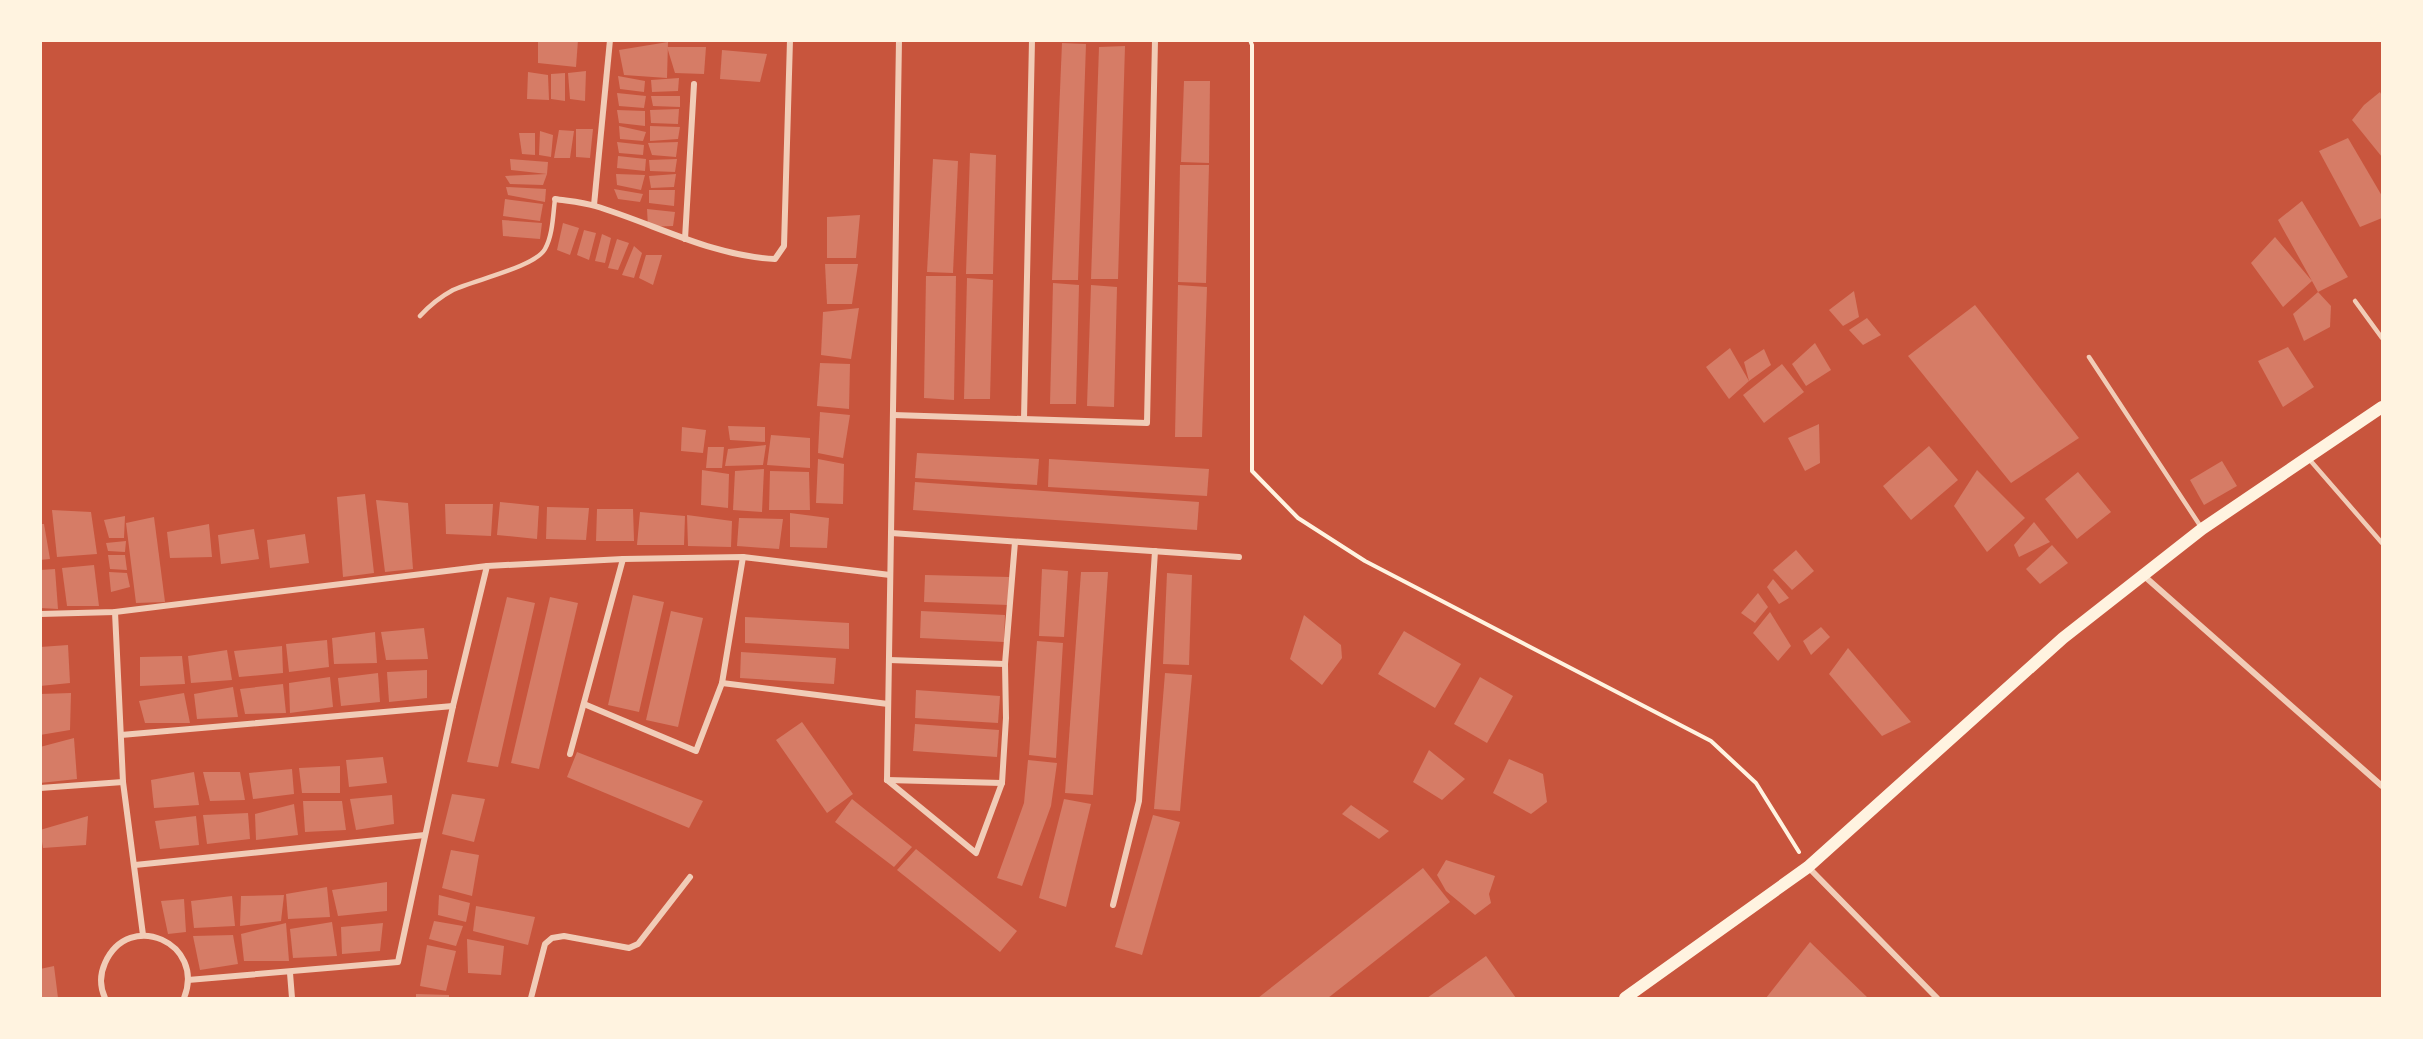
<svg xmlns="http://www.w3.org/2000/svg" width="2423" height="1039" viewBox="0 0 2423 1039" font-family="Raleway,sans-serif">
<rect width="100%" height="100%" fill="#c8553d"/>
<g fill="#d67c66">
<polygon points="538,40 578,40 576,67 538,63"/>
<polygon points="668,42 667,78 624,75 619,50"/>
<polygon points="1062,43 1086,44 1078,280 1052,280"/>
<polygon points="1125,46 1118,279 1091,279 1099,47"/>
<polygon points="667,47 706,47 704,74 675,73"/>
<polygon points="722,50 767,54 760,82 720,79"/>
<polygon points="586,71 585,101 570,99 568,73"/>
<polygon points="528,72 548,75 549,100 527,99"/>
<polygon points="565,73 565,101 551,99 551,74"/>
<polygon points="618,76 645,81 644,92 620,89"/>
<polygon points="679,78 678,91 652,92 651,80"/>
<polygon points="1184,81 1210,81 1209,163 1181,162"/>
<polygon points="2380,92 2382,96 2382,157 2352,120 2364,105"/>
<polygon points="617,93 646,96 644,108 619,106"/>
<polygon points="651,96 680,96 680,107 653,106"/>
<polygon points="679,109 678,124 651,123 650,110"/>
<polygon points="617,110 645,111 645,126 619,123"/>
<polygon points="619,126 646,132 643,141 620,139"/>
<polygon points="650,126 680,127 678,139 650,141"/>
<polygon points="576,129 593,129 590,158 576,157"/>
<polygon points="559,130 574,131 570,158 554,158"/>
<polygon points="540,131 553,135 551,157 539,155"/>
<polygon points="519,133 535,133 535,155 522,154"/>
<polygon points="2348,138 2382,196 2382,218 2360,227 2319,151"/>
<polygon points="617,142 644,145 643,155 619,153"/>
<polygon points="678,142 676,157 652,155 648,143"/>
<polygon points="970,153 996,155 993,274 966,274"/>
<polygon points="618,156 646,159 645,171 617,168"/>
<polygon points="510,159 548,162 547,174 511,170"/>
<polygon points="677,159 675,172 650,171 649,160"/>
<polygon points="933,159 958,161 953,273 927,272"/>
<polygon points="1180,165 1209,165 1206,283 1178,282"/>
<polygon points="547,174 543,185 510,184 505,176"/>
<polygon points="616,174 645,175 641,190 617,185"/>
<polygon points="676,174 674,187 651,188 649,176"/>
<polygon points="506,187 546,189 545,202 508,195"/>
<polygon points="614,189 643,194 640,202 618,199"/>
<polygon points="649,190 675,190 674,206 649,203"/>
<polygon points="505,199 543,204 540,221 503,216"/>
<polygon points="2302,201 2348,277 2318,292 2312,281 2283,307 2251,263 2275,237 2312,281 2278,220"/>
<polygon points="647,209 675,212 673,226 648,227"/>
<polygon points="860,215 856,258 827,258 827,217"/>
<polygon points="502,220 542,223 540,239 503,236"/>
<polygon points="563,223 579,228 570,255 557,250"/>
<polygon points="584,230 596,233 589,260 577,255"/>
<polygon points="602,234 611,238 605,263 595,261"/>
<polygon points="617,239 629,243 618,270 608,268"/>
<polygon points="634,246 642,253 634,278 622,275"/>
<polygon points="646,255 662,255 653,285 639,278"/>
<polygon points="825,264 858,264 852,304 827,304"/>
<polygon points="926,276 956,276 954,400 924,398"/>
<polygon points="967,278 993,280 990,399 964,399"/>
<polygon points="1053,283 1079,285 1076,404 1050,404"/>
<polygon points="1091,285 1117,287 1114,407 1087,406"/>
<polygon points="1178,285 1207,287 1202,437 1175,437"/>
<polygon points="1854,291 1859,317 1843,326 1829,310"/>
<polygon points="2318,292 2331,306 2330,327 2304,341 2293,314"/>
<polygon points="1975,305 2079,438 2011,483 1908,356"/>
<polygon points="859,308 851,359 821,355 823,312"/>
<polygon points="1867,318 1881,335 1863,345 1849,330"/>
<polygon points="1815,343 1831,370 1806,386 1792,364"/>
<polygon points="2288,347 2314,387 2283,407 2258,361"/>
<polygon points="1730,348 1749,381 1729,399 1706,367"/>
<polygon points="1764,349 1771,365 1749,381 1744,362"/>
<polygon points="820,363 850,364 849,409 817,406"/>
<polygon points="1782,364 1804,392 1764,423 1743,395"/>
<polygon points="820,412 850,415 843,458 818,453"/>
<polygon points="1819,424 1820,463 1805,471 1788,438"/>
<polygon points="728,426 765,427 765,442 730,440"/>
<polygon points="682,427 706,430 703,453 681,451"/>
<polygon points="771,435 810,438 810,468 767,465"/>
<polygon points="766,445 763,465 725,466 728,449"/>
<polygon points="1929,446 1958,480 1911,520 1883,486"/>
<polygon points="708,447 724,447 722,468 706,468"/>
<polygon points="917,453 1039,459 1037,485 915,478"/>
<polygon points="818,459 844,464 843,504 816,503"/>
<polygon points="1049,459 1209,469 1207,496 1048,487"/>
<polygon points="2222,461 2237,486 2204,505 2190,480"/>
<polygon points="764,469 762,512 733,510 735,471"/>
<polygon points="702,470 729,474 728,508 701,505"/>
<polygon points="1977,470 2025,518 1987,552 1954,506"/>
<polygon points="770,471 809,472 810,510 769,510"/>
<polygon points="2078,472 2111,512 2077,539 2045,499"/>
<polygon points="915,482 1199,502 1197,530 913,510"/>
<polygon points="365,494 374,573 343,577 337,497"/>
<polygon points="376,500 408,503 413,569 385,572"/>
<polygon points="500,502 539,506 537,539 497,535"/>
<polygon points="445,504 493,504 491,536 446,534"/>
<polygon points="547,507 589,508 586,540 546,539"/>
<polygon points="597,509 633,509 634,541 596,541"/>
<polygon points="52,510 91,512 97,554 57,557"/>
<polygon points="640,512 685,516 684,545 637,545"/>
<polygon points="790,513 829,518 827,548 790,547"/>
<polygon points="687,515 732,521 731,547 688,546"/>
<polygon points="125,516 124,538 109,538 104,520"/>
<polygon points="154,517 165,602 136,603 126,523"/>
<polygon points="739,518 783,519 779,549 737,546"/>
<polygon points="2034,522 2050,542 2019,557 2014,545"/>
<polygon points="40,524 44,524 50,559 40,560"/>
<polygon points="209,524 212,557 170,558 167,532"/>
<polygon points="254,529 259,559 221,564 218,535"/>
<polygon points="305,534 309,563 270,568 267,540"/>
<polygon points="126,541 125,552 108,551 106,543"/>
<polygon points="2052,545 2068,563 2040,584 2026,569"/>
<polygon points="1796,550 1814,571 1792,590 1773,570"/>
<polygon points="108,555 125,555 127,570 110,569"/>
<polygon points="94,565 99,606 67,606 62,568"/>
<polygon points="55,569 58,609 40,608 40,570"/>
<polygon points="1042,569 1068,571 1064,637 1039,636"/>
<polygon points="109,572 127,573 130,587 111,592"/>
<polygon points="1081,572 1108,572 1093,795 1065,793"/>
<polygon points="1167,573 1192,575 1189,665 1163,664"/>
<polygon points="925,575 1009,577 1008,605 924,602"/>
<polygon points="1773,579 1789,598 1779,604 1767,587"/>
<polygon points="1758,593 1768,607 1755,623 1741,613"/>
<polygon points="633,595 664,602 639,712 608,705"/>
<polygon points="507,597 535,603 498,767 467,762"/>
<polygon points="550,597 578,603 539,769 511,763"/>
<polygon points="671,611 703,618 678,727 646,720"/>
<polygon points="921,611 1005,615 1004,642 920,638"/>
<polygon points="1770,612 1791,646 1778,661 1753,633"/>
<polygon points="1304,615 1341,645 1342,658 1322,685 1290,659"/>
<polygon points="745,617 849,623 849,649 745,643"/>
<polygon points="1821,627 1830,637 1811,655 1803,641"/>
<polygon points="424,628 428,659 386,660 381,632"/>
<polygon points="1404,631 1461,664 1435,708 1378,674"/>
<polygon points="375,632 377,663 334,664 332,638"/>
<polygon points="327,640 329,667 289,672 286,644"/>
<polygon points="1037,641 1063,643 1056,758 1029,755"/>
<polygon points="68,645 70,683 40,686 40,647"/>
<polygon points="282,646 283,673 239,677 234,651"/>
<polygon points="1848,648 1911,722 1882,736 1829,674"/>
<polygon points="227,650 232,680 191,683 188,656"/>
<polygon points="741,652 836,658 834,684 740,678"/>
<polygon points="182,656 185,684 140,686 140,657"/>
<polygon points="427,670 427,698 389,702 387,672"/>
<polygon points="378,673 380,702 341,706 338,678"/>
<polygon points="1165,673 1192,675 1180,811 1154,809"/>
<polygon points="330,677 333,707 290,713 289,683"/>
<polygon points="1480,677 1513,696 1487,743 1454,724"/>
<polygon points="283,684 286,713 245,714 240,689"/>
<polygon points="233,687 238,717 197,719 194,694"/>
<polygon points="916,690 1000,696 998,723 915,718"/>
<polygon points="71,693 70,730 40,735 40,694"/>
<polygon points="184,693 190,723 145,723 139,701"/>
<polygon points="802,722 853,794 827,813 776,740"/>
<polygon points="915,724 999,730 997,757 913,751"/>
<polygon points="74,738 77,779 40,783 40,747"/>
<polygon points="1429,750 1465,779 1442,800 1413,782"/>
<polygon points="577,752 703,801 689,828 567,777"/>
<polygon points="383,757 387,783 349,787 346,760"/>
<polygon points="1509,759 1543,774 1547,802 1531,814 1493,793"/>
<polygon points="1028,760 1057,763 1051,806 1022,886 997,878 1024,803"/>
<polygon points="340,766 340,793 302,793 299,768"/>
<polygon points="292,769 294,794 253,799 249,773"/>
<polygon points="194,772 199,805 154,808 151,780"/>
<polygon points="203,772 240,772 245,800 210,801"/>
<polygon points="452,794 485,799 474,842 442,834"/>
<polygon points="392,795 394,824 356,830 350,799"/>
<polygon points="852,799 912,847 894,867 835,822"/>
<polygon points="1064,799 1091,804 1066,907 1039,898"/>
<polygon points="303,801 342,801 346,830 305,832"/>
<polygon points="294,804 298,835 256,840 255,814"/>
<polygon points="1351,805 1389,831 1379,839 1342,814"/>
<polygon points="248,813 250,839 207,844 203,815"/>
<polygon points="1153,815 1180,822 1142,955 1115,947"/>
<polygon points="88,816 86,845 43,848 40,830"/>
<polygon points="196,816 199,845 160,849 155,821"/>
<polygon points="916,849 1017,931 1000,952 897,870"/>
<polygon points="451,850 479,855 472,896 442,888"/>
<polygon points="1446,860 1495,876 1489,894 1491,903 1475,915 1446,891 1437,875"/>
<polygon points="1423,868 1450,902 1328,998 1258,998"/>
<polygon points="387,882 387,911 338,916 332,890"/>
<polygon points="327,887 330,917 288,919 286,894"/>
<polygon points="284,895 281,921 240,926 241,896"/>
<polygon points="439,895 470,903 466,922 438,915"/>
<polygon points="232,896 235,926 194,928 191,901"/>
<polygon points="184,899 186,932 168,934 161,901"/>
<polygon points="476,906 535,917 528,945 473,931"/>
<polygon points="434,921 463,926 456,946 429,939"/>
<polygon points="332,922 337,956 293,958 290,929"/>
<polygon points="286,923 289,961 244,961 241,934"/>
<polygon points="383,923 380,951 342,954 341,927"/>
<polygon points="233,935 238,964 200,970 193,936"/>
<polygon points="467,939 504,946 501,975 468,973"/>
<polygon points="1810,942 1868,998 1766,998"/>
<polygon points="427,945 456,951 446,991 420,986"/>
<polygon points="1486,956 1516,998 1427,998"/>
<polygon points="54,966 58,998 40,998 40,969"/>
<polygon points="416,994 449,995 449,998 416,998"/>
</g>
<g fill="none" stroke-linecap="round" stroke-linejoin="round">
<polyline stroke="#fff3e0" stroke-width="4" points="1250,40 1252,45 1252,471 1298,518 1365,561 1711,741 1756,783 1799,852"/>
<g stroke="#f1ccb7" stroke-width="4.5">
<polyline points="2355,301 2382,338"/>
<path d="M420,316C430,305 440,297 453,290C474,280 535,267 545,249C553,235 553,214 555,199"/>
<polyline points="2089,357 2201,527"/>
<polyline points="2309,459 2382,543"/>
</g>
<g stroke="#f1ccb7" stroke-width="6">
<path d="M555,199C568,201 583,202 595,206C655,224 711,256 775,259L784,246L790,40"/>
<polyline points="594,205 610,40"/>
<polyline points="685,239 694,84"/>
<polyline points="893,415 1147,423 1155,40"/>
<polyline points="1024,419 1032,40"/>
<polyline points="891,533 1239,557"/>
<polyline points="2143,575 2382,786"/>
<polyline points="115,612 123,782 143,935"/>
<polyline points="40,614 115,612 487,566"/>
<polyline points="889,660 1005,664"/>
<polyline points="722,683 888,704"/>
<polyline points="584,704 696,751 722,683 743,557"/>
<polyline points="121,735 453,706"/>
<polyline points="570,754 623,559"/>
<polyline points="887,780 899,40"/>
<polyline points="887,780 976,853 1002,783 1006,718 1005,664 1015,542"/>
<polyline points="887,780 1002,783"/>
<polyline points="40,788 123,782"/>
<polyline points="135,865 425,835"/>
<polyline points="1808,867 1937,998"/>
<polyline points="1113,905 1139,801 1155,551"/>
<polyline points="290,973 292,998"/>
<polyline points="188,980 398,962 453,706 487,566 623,559 743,557 890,575"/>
<path d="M105,998C100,987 100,974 105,963C129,909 206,943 184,998"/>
<polyline points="531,998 545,944 552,938 564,936 629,948 638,944 690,877"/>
</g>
<polyline stroke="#fff3e0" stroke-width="12" points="1625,998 1808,867 2063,638 2202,529 2382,407"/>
</g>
<rect width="2423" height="1039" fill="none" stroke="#fff3e0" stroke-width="84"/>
</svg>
